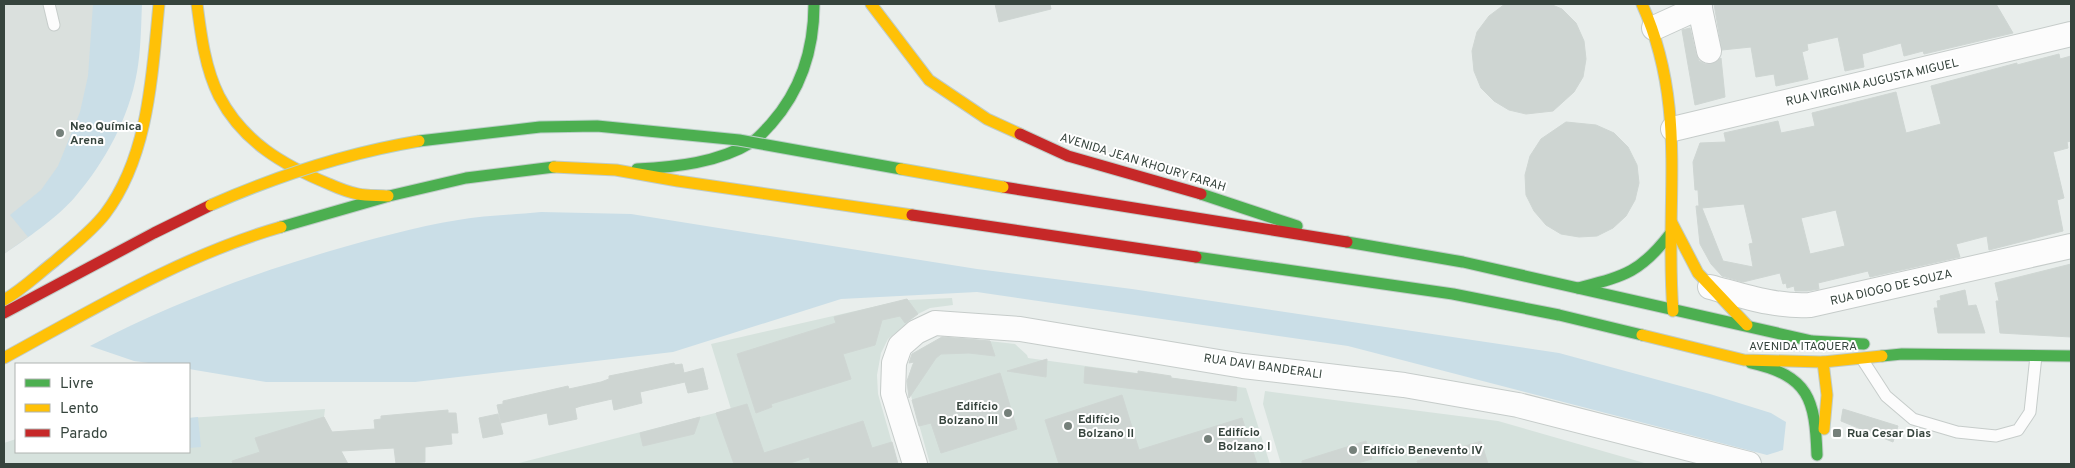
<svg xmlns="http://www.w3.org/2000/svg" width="2075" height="468" viewBox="0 0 2075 468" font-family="Overpass,sans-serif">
<rect width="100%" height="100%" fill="#e9eeec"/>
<g fill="#d6e2dd">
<polygon points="952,298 953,305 930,308 918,314 888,339 881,353 877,375 878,394 898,464 515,464 731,409 711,344 890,303 908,300"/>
<polygon points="946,338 962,338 1015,344 1027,355 1028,358 1246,388 1270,464 930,464 910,392 909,375 912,365 926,346"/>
<polygon points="1265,391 1498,421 1648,464 1281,464 1263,404"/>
<polygon points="325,409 324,417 348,464 4,464 4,443 16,439 16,452 189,452 189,418"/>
</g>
<g fill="#cadee7">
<path d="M4,4H142C141,26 141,50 137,72C129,118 105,162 75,197C57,218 26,239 4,254Z"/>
<path d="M541,212L631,214L977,269L1132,289L1559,353L1710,394L1771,413L1786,422L1783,450L1767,455L1348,346L977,292L841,299L673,352L415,382H266L189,369V364H156L134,361L90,346C168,305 246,276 330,251C372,239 415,227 458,220C485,215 514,215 541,212Z"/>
<polygon points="198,417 201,447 189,448 189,418"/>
</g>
<polygon fill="#dae0dd" points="4,4 93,4 88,76 80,112 58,166 41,190 10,215 28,237 4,254"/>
<g fill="#ced5d2" stroke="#cfd6d3" fill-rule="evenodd">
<polygon points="995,4 1050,4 1051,9 999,22"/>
<polygon points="1505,4 1550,4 1562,9 1576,23 1584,41 1586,59 1583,77 1574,92 1553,111 1526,114 1509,110 1494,101 1481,88 1474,71 1472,51 1477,32 1489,16"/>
<polygon points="1714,4 1996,4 2013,33 1924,54 1923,51 1904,56 1901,43 1862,54 1864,67 1845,71 1838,37 1807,44 1808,50 1802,52 1808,79 1776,86 1774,74 1756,77 1751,47 1722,50"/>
<polygon points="1690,28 1696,54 1699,61 1705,64 1711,64 1721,58 1725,97 1695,105 1682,30"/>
<path d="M2059,54L2060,59L2071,56V141L2067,142L2068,148L2053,152L2064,198L2057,200L2063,231L1989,250L1987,236L1956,244L1960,257L1870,277L1868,271L1818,283L1819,289L1807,291H1795L1794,286L1787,288L1786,283L1783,284L1780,273L1743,282L1722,276L1711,264L1700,244L1696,206H1699L1698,190H1695L1693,162L1700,143L1726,142L1724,133L1778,121L1781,133L1815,126L1812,113L1896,92L1906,133L1941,124L1931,86L2017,63V65ZM1744,204L1753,243L1749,244L1753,267L1723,261L1702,208ZM1836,210L1845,246L1810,254L1801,218Z"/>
<polygon points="1566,122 1596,125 1614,133 1628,147 1637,165 1639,183 1635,200 1626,216 1613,228 1597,236 1579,237 1561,234 1546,225 1534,211 1526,195 1525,175 1530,156 1541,139"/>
<polygon points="2071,264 2071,337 2000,333 1996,301 1999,301 1995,283"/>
<polygon points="1965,290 1968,306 1976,305 1985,333 1938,333 1934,308 1938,308 1937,301 1941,300 1940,296"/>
<polygon points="907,299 918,314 905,323 900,316 882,320 875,345 843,354 851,379 771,404 772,407 756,413 737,354 836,323 834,317"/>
<polygon points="942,337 990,341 995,356 969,353 941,354 936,358 909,398 907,381 914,362 909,363 912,354"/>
<polygon points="1047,359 1046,377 1007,371"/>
<polygon points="674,363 675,365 682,364 684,373 703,368 708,389 688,393 685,382 640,392 642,403 614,410 612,399 581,406 575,408 577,419 549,425 547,413 501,423 497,405 503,404 503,401 568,386 569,389 601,382 609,379 609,376"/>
<polygon points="1085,367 1138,374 1138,371 1171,376 1171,378 1237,387 1236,401 1084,383"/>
<polygon points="1000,373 1017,429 941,453 931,423 919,426 912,400"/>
<polygon points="1122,395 1139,450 1242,418 1257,464 1059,464 1045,420"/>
<polygon points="747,404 764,453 863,421 872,448 892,442 898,464 811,464 809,457 787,464 734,464 716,413"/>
<polygon points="1843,409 1898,426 1893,442 1841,421"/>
<polygon points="448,410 448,413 456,413 458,433 451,433 452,444 425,447 425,462 396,464 394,448 341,451 348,464 233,464 232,461 260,452 255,438 324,417 332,432 375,429 374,420 381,419 381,416"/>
<polygon points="498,414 503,434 483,438 479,418"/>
<polygon points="700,417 694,434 643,446 640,433"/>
<polygon points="1366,441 1372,459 1354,464 1302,464 1302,461"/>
<polygon points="1481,441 1488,464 1418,464 1417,461"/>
</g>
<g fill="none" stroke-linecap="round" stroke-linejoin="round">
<defs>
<g id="lane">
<polyline points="49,4 54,25"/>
<polyline points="1862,359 1886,396 1913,419 1957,432 1996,436 2018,430 2030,412 2036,356"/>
</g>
<g id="street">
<polyline points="1699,4 1709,51"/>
<polyline points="1654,28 1700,7"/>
<polyline points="1673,129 2071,34"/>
<path d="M1710,287C1744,296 1775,307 1810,305L2071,246"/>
<polyline points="915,464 893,393 894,363 900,346 916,332 935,323 1020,329 1243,366 1404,385 1518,405 1749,464"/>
</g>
<g id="fast">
<path d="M637,169C675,167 718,163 752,142C759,138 765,130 771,124C802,89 814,49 814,4"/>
<polyline points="1201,194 1297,226"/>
<polyline points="281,227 389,196 466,178 554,167"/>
<polyline points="1347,242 1463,262 1812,341 1864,344"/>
<polyline points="1196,257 1453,294 1559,315 1642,335"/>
<path d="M1578,288C1624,276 1640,273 1670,234"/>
<polyline points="1882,356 1902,354 2071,356"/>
<path d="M1751,363C1809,376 1815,399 1817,455"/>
</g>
<g id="slow">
<path d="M197,4C201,35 205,68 219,96C243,142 283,165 329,184C338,188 348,192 358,194C368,196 378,195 388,196"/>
<polyline points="871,4 929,80 987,119 1020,134"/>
<path d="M1642,4C1689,108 1664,203 1673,311"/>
<polyline points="554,167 616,170 678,181 912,215"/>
<polyline points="1672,223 1698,273 1747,325"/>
<path d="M4,300C23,289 38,274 55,261C72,246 91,232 105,214C149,156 152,74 159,4"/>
<polyline points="1642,335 1744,360 1823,362 1882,356"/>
<path d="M4,358C94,309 183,255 281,227"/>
<polyline points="1823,362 1827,395 1824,429"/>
</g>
<g id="jam">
<polyline points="1020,134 1068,156 1201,194"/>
<polyline points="1003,187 1347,242"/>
<polyline points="912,215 1196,257"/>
<polyline points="4,313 154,233 211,205"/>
</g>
</defs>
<use href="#lane" stroke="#c6ccca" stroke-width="13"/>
<use href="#street" stroke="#c6ccca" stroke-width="26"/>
<use href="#fast" stroke="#c0ccc8" stroke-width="13"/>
<use href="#slow" stroke="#c0ccc8" stroke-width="13"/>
<use href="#jam" stroke="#c0ccc8" stroke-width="13"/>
<use href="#lane" stroke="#fcfcfc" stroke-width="11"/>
<use href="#street" stroke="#fcfcfc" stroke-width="24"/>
<use href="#fast" stroke="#4caf50" stroke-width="11"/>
<use href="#slow" stroke="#ffc107" stroke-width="11"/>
<use href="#jam" stroke="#c62828" stroke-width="11"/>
<defs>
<polyline id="fast-bridge" points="419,141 540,127 597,126 739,140 901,169"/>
<g id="slow-bridge">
<polyline points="901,169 1003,187"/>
<path d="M211,205C277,176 347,153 419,141"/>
</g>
</defs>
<use href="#fast-bridge" stroke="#b8cfc6" stroke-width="13" stroke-linecap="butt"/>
<use href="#slow-bridge" stroke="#b8cfc6" stroke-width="13" stroke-linecap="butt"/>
<use href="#fast-bridge" stroke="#4caf50" stroke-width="11"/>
<use href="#slow-bridge" stroke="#ffc107" stroke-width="11"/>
</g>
<g fill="#75807a" stroke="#fff" stroke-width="2">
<circle cx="60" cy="133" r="5"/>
<circle cx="1008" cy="413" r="5"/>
<circle cx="1068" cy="426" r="5"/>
<rect x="1832" y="428" width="10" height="10" rx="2.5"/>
<circle cx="1208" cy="439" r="5"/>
<circle cx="1353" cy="450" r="5"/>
</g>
<g text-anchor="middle" stroke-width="4" stroke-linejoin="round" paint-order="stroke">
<g font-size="12" fill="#36443d" stroke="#fff">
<text transform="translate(1872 82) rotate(-13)" y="4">RUA VIRGINIA AUGUSTA MIGUEL</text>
<text transform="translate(1143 162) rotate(17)" y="4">AVENIDA JEAN KHOURY FARAH</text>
<text transform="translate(1891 287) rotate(-13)" y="4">RUA DIOGO DE SOUZA</text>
<text x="1803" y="350">AVENIDA ITAQUERA</text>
<text transform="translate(1263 366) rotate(8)" y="4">RUA DAVI BANDERALI</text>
</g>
<g font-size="12" font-weight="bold" fill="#36443d" stroke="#fff" text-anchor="start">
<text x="70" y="130">Neo Química<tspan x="70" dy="14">Arena</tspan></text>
<text x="998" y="410" text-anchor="end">Edifício<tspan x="998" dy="14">Bolzano III</tspan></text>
<text x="1078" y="423">Edifício<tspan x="1078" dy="14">Bolzano II</tspan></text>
<text x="1218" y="436">Edifício<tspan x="1218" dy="14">Bolzano I</tspan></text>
<text x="1847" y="437">Rua Cesar Dias</text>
<text x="1363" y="454">Edifício Benevento IV</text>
</g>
</g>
<rect width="2075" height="468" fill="none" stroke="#36443d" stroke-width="10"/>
<rect x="15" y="363" width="175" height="90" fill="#ffffff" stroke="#afb4b1"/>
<rect x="25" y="379" width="25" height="8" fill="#4caf50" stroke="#afb4b1"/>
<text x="60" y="388" font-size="15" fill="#36443d">Livre</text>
<rect x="25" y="404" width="25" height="8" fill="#ffc107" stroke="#afb4b1"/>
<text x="60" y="413" font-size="15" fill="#36443d">Lento</text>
<rect x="25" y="429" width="25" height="8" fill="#c62828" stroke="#afb4b1"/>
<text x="60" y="438" font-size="15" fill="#36443d">Parado</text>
</svg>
